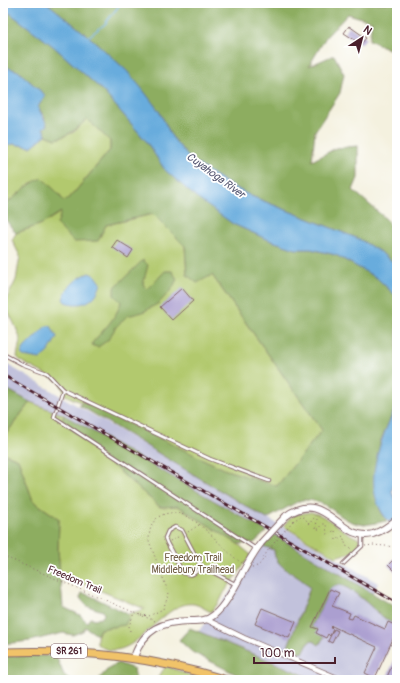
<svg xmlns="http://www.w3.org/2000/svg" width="400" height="683" viewBox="0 0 400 683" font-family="Pangolin,sans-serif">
<rect width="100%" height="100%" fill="#fff"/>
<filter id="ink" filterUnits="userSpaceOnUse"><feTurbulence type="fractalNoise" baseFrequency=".025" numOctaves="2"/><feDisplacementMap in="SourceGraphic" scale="8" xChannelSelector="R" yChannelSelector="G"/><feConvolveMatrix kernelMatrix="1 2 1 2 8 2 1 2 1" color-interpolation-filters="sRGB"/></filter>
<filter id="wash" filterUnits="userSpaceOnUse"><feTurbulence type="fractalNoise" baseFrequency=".012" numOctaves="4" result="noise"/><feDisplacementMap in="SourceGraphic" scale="16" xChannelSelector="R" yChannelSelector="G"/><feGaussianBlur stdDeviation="0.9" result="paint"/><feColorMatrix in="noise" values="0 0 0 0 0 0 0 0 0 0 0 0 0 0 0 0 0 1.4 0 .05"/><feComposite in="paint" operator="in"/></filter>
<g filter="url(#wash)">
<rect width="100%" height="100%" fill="#f4f1df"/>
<polygon fill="#c2c2dc" points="3,362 378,583 373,593 397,608 397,630 374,680 316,680 198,632 207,620 214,615 263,544 264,546 273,534 64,415 30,402 3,387"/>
<g fill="#b2c96e" stroke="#7e744c">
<polygon points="87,118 110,141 110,150 73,194 64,202 58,193 32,182 26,189 3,206 3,147 13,144 31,147 46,135 56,139 74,132"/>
<path d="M61,211L106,225L153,214L185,246L187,275H212L322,430L277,486L226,470L65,395L60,382L22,362L17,357C18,351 19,346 20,340C20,333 8,312 4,304L16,280L20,256L12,240L16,233L42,224Z"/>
<path d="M30,402L64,415L62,421L160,507L178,506L238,544L251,555L224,593L220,601L211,612C206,610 200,605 194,604C161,599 132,671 97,644V637L100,629L116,625L128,614L145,609L60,574L58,550L59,519L33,501L18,459L3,453V438Z"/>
<path d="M311,512C331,517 341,532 360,539C359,555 347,552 336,557L283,526L293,515Z"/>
<polygon points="166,666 203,680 156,680"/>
</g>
<g fill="#8dad61" stroke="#6c6646">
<polygon points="47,3 397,3 397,48 393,51 369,40 372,21 348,14 326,37 309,66 334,55 344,74 340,93 315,131 312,161 336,148 358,146 358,178 353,190 387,220 397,238 397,265 380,252 359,239 251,196 225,182 190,159 172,137 159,111 127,71 93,40"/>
<path d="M3,8L53,46L103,91L146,141L165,170L233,224L269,240L296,249H311L336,255L377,278L397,297V404L380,442V510L387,521C379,522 367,526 359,524C337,520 330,499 302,500C300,500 272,516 267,519L79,405L83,402L226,470L277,486L322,430L212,275L197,283L187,275L185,246L153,214L106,225L98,241L74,242L57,225L61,212L42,224L16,233C9,225 3,218 3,206C16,197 28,183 42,178L58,193L64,202L73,194L110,150V141L87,119C77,129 70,135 56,139L46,135L43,127L45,118L38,107L45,95L18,71L3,66Z"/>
<path d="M143,260L148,265L143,284L147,290L165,271H172L177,279L172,289L159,303L143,312L127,316L116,327L108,340L98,347L93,346L92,343C104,329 116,319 121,302L114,295V288Z"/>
<polygon points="3,387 30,402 3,438"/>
<polygon points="64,415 267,531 254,543 238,544 178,506 160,507 62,421"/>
<path d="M3,453L18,459L33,501L59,519L58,550L63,607L80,615L87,622L90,618C96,619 100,620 104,615L103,611L87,606L80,598L82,593L89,595L126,613L129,617L125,625L100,629L97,635L85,627L83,631L73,635L63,633L30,641L3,644Z"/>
<path d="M273,534L397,608V626C378,617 360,592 341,585C337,584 334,586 330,589L312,626L318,629L324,637L319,645L312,640L308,643L303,653L287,649L310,588C300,574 274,569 274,550L263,546Z"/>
<polygon points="190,628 316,680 247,680 192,652 179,640"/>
<polygon points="3,655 56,656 64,675 71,680 3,680"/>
<polygon points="118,663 134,669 136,679 98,680 107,670"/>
</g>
<g fill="#68acdd" stroke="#596684">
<polygon points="3,3 47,3 93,40 127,71 143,90 159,111 172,137 190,159 225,182 251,196 359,239 380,252 397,265 397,297 377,278 336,255 311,249 296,249 269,240 233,224 198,199 165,170 146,141 103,91 53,46 3,8"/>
<polygon points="3,66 18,71 45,95 38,107 47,125 43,128 46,135 31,147 13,144 3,147"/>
<path d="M89,273L96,276L101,283C97,301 82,308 65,302L63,299C67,286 77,278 89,273Z"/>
<polygon points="46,326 51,326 57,337 49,351 40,359 23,356 21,354 24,348"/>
<path d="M397,404V466L392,492L397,502V529C355,496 379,443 397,404Z"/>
</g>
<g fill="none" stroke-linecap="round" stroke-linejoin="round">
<polyline stroke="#68acdd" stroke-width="1.5" points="88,37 105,24 121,3"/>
</g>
<g id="blocks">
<g fill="#ab9fd0">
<polygon points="349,26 366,38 361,44 344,33"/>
<polygon points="117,240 133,250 128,258 112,247"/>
<polygon points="182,288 193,301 172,320 160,307"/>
<polygon points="397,556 397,574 388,565"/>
<polygon points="330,589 339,593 332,606 350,613 348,618 352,619 354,615 385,629 388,622 397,626 397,630 375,678 365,673 377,647 332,626 330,628 333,629 330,636 328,634 326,638 316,633 318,629 312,627"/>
<polygon points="262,608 296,622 289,638 255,624"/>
<polygon points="334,629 338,631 332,643 328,641"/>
<polygon points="397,654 397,680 388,680 389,677 387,677"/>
</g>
</g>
</g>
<g filter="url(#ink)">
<use href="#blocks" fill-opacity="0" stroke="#86686a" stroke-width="1"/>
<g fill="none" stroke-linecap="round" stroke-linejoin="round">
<defs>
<g id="service">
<polyline points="3,354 22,364 47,373 63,390 210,459 269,481"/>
<polyline points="63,390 54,417 256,549"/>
<polyline points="343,564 362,546 362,535"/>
<path d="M201,566C196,573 192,577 183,573L167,543L165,538L168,531L175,527L182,530L201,566L235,584"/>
</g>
<polyline id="minor" points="207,620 244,638 342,680"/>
<g id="tertiary">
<path d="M286,516C326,487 339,543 373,534C383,531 390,525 397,519"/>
<path d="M134,657C144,629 162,621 191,621C199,621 207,621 214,615C232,600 244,564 261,543"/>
</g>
<path id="primary" d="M3,652C82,649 151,657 227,680"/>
</defs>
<use href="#service" stroke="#86686a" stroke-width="4.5"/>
<use href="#minor" stroke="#86686a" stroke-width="6"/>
<use href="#tertiary" stroke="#86686a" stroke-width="8"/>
<use href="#primary" stroke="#86686a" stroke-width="9"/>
<g stroke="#86686a" stroke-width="1" stroke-dasharray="1 3" stroke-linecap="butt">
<polyline points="293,521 301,516 305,518 309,524 314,518 317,519 316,529 319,529 323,524 326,524 327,535 335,530 336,540 343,536 346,546 353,549"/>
<polyline points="188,532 199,525"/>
<polyline points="170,541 180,536"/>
<polyline points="365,546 373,545 397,547"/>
<polyline points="3,556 140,615"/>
<path d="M252,567C263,567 263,556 269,549"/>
<path d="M141,615L149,616L163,609L169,594L149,541C149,532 151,521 160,516C191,500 219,549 242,563"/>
<polyline points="143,616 155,621"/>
<polyline points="130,631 129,626 134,613"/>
</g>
<use href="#service" stroke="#fff" stroke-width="2.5"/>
<use href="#minor" stroke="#fff" stroke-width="4.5"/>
<use href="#tertiary" stroke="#fff" stroke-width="6"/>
<use href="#primary" stroke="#f1c369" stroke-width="7"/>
<defs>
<polyline id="rail" points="3,375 397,603"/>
</defs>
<use href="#rail" stroke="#4a1f2b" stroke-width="3"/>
<use href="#rail" stroke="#fff" stroke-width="1.5" stroke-dasharray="4.5" stroke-linecap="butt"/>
<defs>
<polyline id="tertiary-bridge" points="261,543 286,516"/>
</defs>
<use href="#tertiary-bridge" stroke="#86686a" stroke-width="8" stroke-linecap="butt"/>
<polyline stroke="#86686a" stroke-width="1" stroke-dasharray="1 3" stroke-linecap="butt" points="269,549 293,521"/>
<use href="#tertiary-bridge" stroke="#fff" stroke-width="6"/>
</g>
</g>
<g text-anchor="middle" stroke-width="3.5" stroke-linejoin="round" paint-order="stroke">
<rect fill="#fff" stroke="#80626b" stroke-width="1" x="51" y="644" width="36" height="14" rx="3"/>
<g font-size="9" font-weight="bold" fill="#4a1f2b">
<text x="69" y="654">SR 261</text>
</g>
<g font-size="10" fill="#6e5a42" stroke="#fff">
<text x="193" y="561">Freedom Trail<tspan x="193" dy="12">Middlebury Trailhead</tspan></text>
</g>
<g font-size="10" fill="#4a1f2b" stroke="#fff">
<text transform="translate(75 579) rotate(23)" y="4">Freedom Trail</text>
</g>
<g font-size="11" font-style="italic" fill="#565772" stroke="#fff">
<text transform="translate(216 175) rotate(36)" y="4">Cuyahoga River</text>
</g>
</g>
<rect width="400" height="683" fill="none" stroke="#fff" stroke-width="16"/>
<g transform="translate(362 38) rotate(36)" stroke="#ffffff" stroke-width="3" paint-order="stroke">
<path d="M0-3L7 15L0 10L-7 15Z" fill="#4a1f2b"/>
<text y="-6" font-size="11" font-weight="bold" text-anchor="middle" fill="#4a1f2b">N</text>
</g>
<path d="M254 657v6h81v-6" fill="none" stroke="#4a1f2b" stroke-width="2"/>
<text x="260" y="657" font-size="12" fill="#4a1f2b" stroke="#ffffff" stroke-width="3" paint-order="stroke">100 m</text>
</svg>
